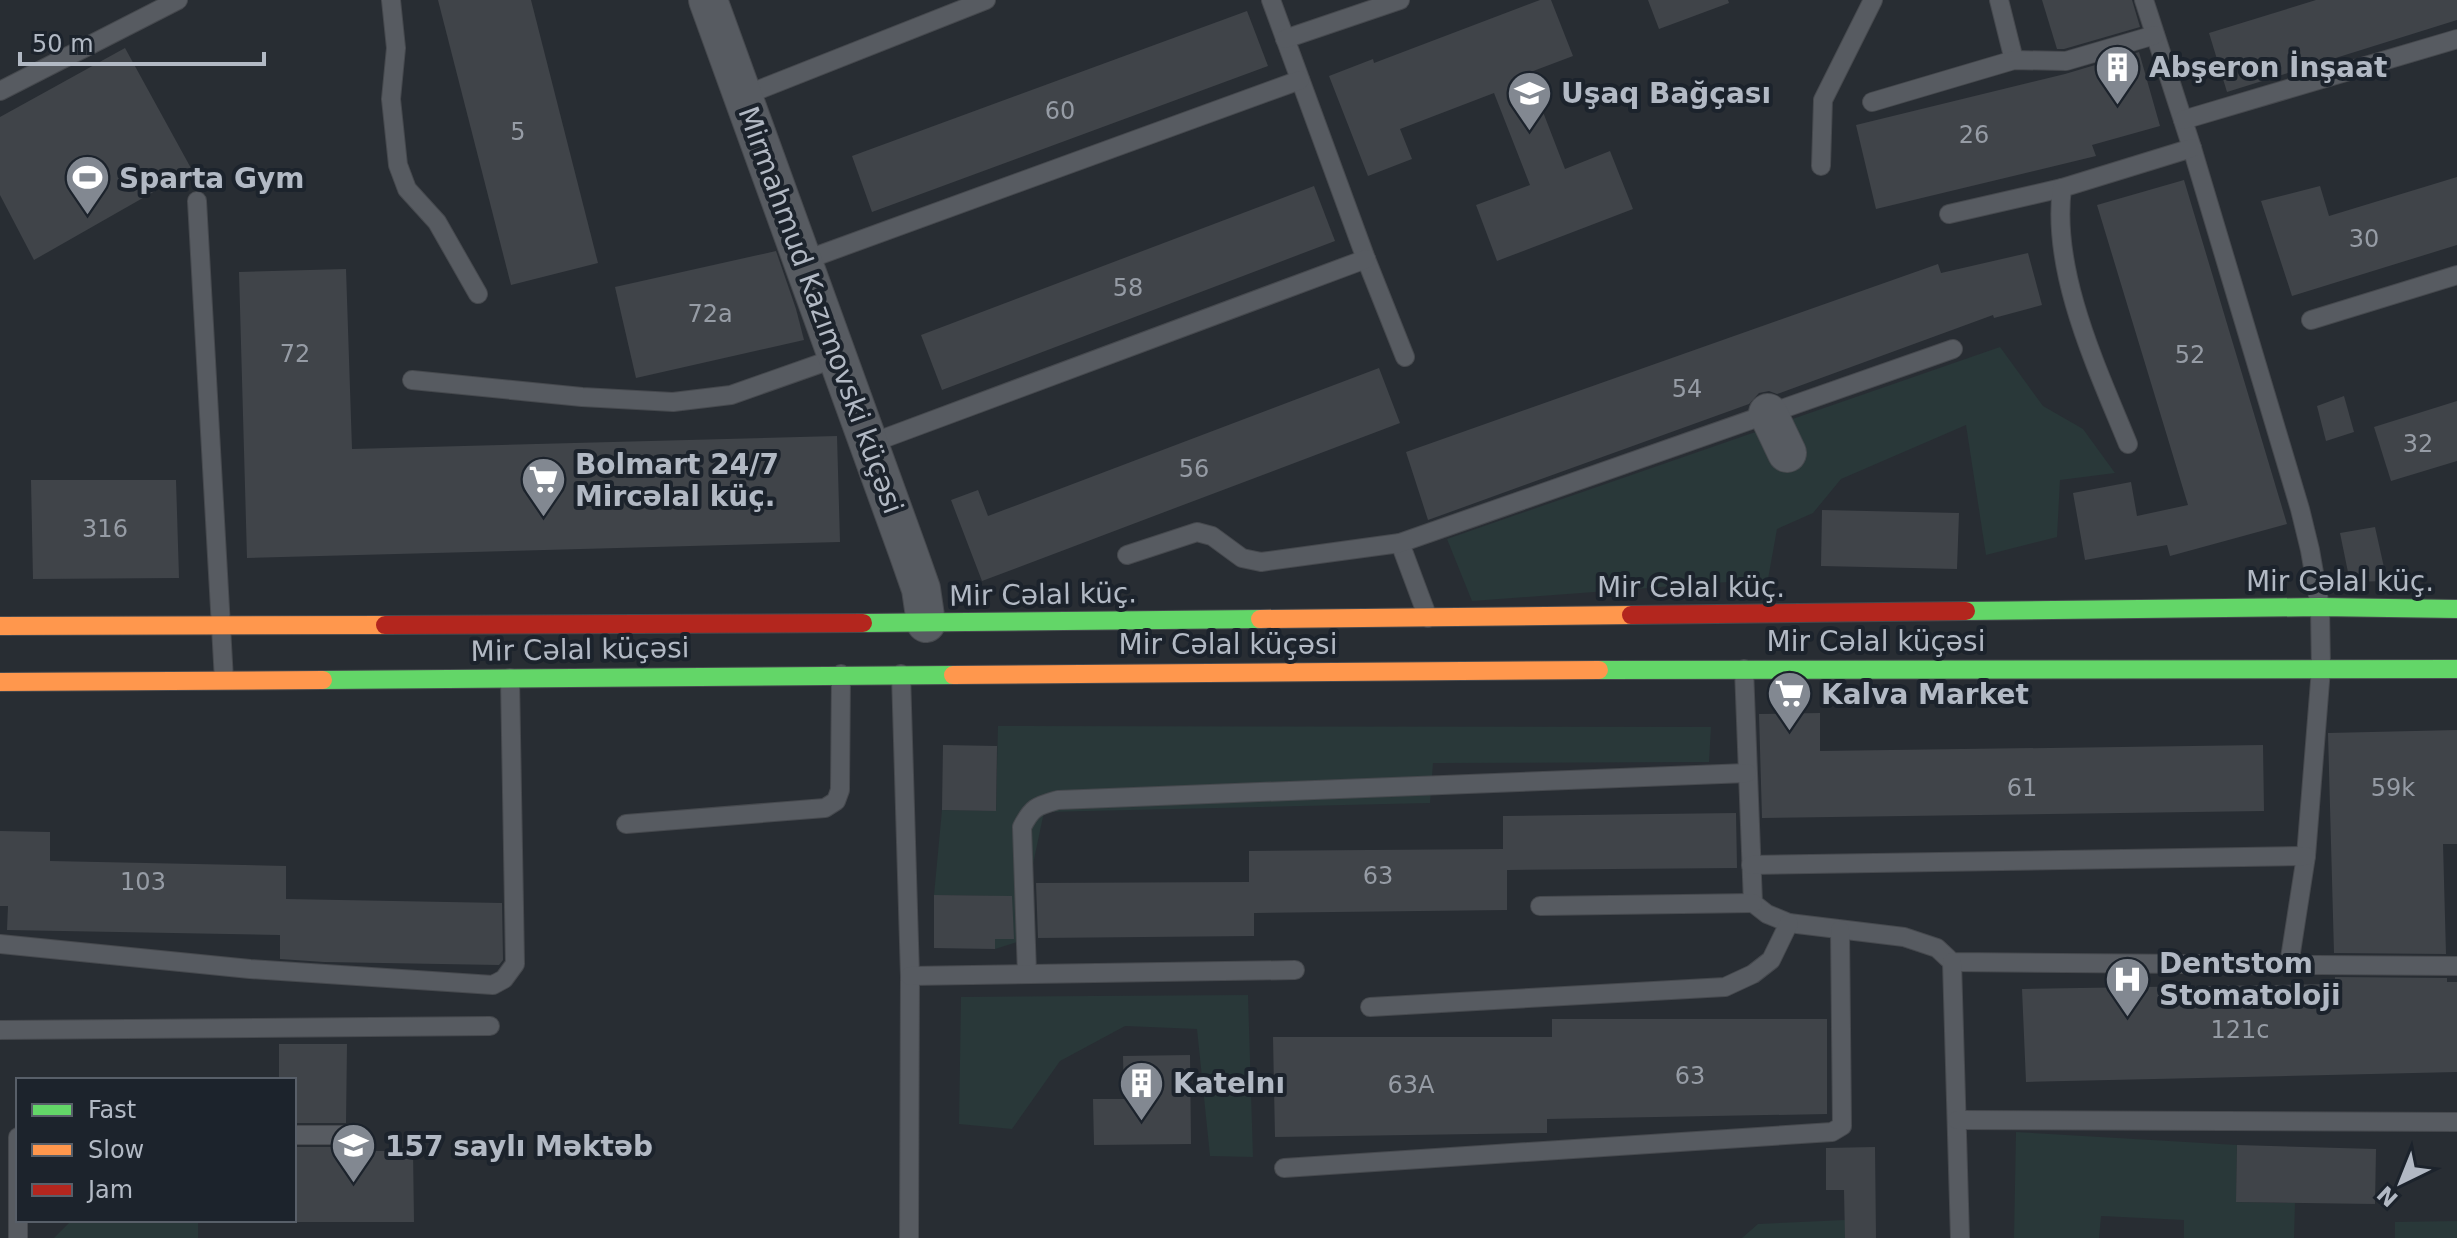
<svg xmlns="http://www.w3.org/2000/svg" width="2457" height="1238" viewBox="0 0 2457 1238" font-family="'DejaVu Sans',sans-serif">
<rect width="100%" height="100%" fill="#282d33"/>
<g fill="#293839">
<polygon points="2000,347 2043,406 2083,429 2115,473 2060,480 2057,537 1986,555 1966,425 1841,479 1813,513 1777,529 1768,579 1472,601 1447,539"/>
<polygon points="998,726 1711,727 1709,762 1433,763 1430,803 1044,812 1029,883 1030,938 995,949 995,896 934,895 942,810 996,811"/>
<polygon points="1248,995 1253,1157 1210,1156 1197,1029 1125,1026 1060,1061 1012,1129 959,1124 961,997"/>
<polygon points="2016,1132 2237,1145 2236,1202 2295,1203 2294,1238 2184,1238 2184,1220 2101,1216 2099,1238 2014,1238"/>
<polygon points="1845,1220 1845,1238 1742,1238 1758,1224"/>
<polygon points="198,1221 198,1238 54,1238 70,1222"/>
<polygon points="2457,1221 2457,1238 2395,1238 2395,1222"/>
</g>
<g fill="#404449">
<polygon points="438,0 531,0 598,263 511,285"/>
<polygon points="1540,0 1551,0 1573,56 1528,73 1565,169 1610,151 1633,209 1497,261 1476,205 1530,185 1494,93 1400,129 1412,159 1368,176 1329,76 1373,59 1374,63"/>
<polygon points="1648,0 1728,0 1729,3 1659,29"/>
<polygon points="2042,0 2132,0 2140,27 2064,49 2057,49"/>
<polygon points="2316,0 2457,0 2457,20 2227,92 2209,33"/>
<polygon points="1247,11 1268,66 872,212 852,156"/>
<polygon points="125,48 192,170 34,260 0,195 0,117"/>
<polygon points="2139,52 2160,126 2092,145 2096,156 1876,209 1856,125 2065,74"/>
<polygon points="2457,177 2457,245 2292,296 2261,201 2320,186 2329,216"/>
<polygon points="2184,180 2287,524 2170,556 2167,545 2085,560 2073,493 2131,482 2137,516 2188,505 2097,205"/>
<polygon points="1314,186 1335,241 942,390 921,335"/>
<polygon points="776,251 796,309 804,340 636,378 615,287"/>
<polygon points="2028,253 2042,305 1994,318 1993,315 1777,394 1769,391 1759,393 1749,404 1428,520 1406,452 1938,264 1941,273"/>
<polygon points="346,269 352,449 837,436 840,542 247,558 239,272"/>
<polygon points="1379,368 1400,423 982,581 951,500 978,490 988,516"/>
<polygon points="2344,396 2354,432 2326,441 2317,406"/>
<polygon points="2457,401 2457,461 2391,481 2374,427"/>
<polygon points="31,480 176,480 179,578 33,579"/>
<polygon points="1822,510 1959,513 1957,569 1821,566"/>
<polygon points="2375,527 2387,581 2350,582 2340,533"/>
<polygon points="1820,713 1820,751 2263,745 2264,811 1762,818 1759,714"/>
<polygon points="2457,730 2457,844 2443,844 2446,954 2334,953 2328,733"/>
<polygon points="943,745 997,746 996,811 942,810"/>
<polygon points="1736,813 1737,868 1507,870 1507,910 1254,913 1254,936 1038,938 1036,883 1249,882 1249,851 1503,849 1503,816"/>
<polygon points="0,831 50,832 50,861 286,866 286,899 502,903 503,960 499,965 324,962 280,959 280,935 7,930 8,906 0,906"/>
<polygon points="934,895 1012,896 1014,939 995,939 995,949 934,948"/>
<polygon points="2335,977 2447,978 2447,982 2457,982 2457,1072 2026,1082 2022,989 2335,984"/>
<polygon points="1552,1019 1827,1019 1827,1114 1547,1119 1547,1133 1275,1137 1273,1037 1552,1037"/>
<polygon points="279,1044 347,1044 346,1123 294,1123 294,1080 279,1080"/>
<polygon points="1190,1055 1191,1144 1094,1145 1093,1099 1124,1099 1123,1056"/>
<polygon points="2237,1145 2376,1149 2375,1204 2236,1202"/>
<polygon points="294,1147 345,1147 345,1151 413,1151 414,1222 294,1222"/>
<polygon points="1875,1147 1876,1238 1845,1238 1844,1190 1826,1190 1826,1148"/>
</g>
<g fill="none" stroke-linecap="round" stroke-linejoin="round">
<defs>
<g id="lane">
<polyline points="391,0 396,48 391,99 398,165 407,189 437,222 478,294"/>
<polyline points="1271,0 1366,259 1405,357"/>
<polyline points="1999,0 2014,60"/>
<polyline points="2144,0 2192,148 2300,509 2310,550 2320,607 2321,669 2306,856 2289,965"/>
<polyline points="1285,39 1400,0"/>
<polyline points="0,91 178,0"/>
<polyline points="743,96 986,0"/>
<polyline points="1872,102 2014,60 2066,61 2155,35"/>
<polyline points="2183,120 2457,39"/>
<polyline points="1821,166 1823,100 1873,0"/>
<polyline points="197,201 224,680"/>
<polyline points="1949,214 2062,188"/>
<polyline points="803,261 1300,80"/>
<polyline points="2311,320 2457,275"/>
<polyline points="412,380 582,397 673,402 731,395 836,358"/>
<polyline points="869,444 1366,259"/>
<path d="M2128,444C2097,368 2051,272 2062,188L2192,148"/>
<polyline points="1400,543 1428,618"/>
<polyline points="1127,555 1197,532 1212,536 1242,558 1261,562 1400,543 1953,349"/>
<polyline points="1744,669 1753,903 1767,914 1789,923 1904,937 1937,948 1952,962 2457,966"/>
<polyline points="901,674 910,976 909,1238"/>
<polyline points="626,824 825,808 836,801 840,790 841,674"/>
<polyline points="1751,865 2306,856"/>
<polyline points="1540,906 1753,903"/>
<polyline points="0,944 250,969 493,985 504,979 515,964 510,678"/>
<polyline points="1952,962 1960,1238"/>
<path d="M1027,974L1022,827C1032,807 1037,806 1058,800L1747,773"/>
<polyline points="910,976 1295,970"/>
<polyline points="1370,1007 1725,987 1753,974 1771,960 1789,923"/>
<polyline points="0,1030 490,1026"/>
<polyline points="1957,1120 2457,1122"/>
<polyline points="294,1135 356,1135"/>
<polyline points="1284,1168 1832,1132 1842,1126 1840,930"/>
<polyline points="18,1238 18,1137"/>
</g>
<g id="street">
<polyline points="708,0 908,552 921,589 926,623"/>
<polyline points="1768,413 1787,453"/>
</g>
<g id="fast">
<polyline points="1966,611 2320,607 2457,609"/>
<polyline points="863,623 1260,619"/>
<polyline points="1599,670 2457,669"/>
<polyline points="323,680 953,675"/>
</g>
<g id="slow">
<polyline points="1260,619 1631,615"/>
<polyline points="0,626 385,625"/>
<polyline points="953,675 1599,670"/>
<polyline points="0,682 323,680"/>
</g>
<g id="jam">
<polyline points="1631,615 1966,611"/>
<polyline points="385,625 863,623"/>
</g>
</defs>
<use href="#lane" stroke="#46494e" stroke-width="20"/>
<use href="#street" stroke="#46494e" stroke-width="40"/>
<use href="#fast" stroke="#46494e" stroke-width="20"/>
<use href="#slow" stroke="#46494e" stroke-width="20"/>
<use href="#jam" stroke="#46494e" stroke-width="20"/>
<use href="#lane" stroke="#575b61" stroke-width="18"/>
<use href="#street" stroke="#575b61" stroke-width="38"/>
<use href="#fast" stroke="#63d668" stroke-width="18"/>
<use href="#slow" stroke="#ff974d" stroke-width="18"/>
<use href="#jam" stroke="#b3261e" stroke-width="18"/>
</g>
<defs>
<symbol id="building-pin" viewBox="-11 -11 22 30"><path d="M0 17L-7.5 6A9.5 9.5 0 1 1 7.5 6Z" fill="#828891" stroke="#1c232c"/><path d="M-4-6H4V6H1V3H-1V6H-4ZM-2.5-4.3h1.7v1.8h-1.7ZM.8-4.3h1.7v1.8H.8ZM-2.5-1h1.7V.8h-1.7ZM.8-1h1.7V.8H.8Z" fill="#fff"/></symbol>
<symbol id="school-pin" viewBox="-11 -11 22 30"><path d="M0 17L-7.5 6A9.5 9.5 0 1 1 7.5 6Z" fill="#828891" stroke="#1c232c"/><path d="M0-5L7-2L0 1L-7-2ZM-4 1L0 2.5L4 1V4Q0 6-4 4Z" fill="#fff"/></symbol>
<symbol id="stadium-pin" viewBox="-11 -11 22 30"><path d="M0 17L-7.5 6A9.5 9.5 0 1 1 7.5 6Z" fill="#828891" stroke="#1c232c"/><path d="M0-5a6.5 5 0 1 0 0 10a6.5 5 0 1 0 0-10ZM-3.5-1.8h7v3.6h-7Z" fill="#fff"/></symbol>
<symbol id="supermarket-pin" viewBox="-11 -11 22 30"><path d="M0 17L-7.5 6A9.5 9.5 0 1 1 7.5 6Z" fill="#828891" stroke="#1c232c"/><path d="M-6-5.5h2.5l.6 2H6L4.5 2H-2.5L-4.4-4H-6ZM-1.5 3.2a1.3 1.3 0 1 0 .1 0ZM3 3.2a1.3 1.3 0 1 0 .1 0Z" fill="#fff"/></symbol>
<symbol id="hospital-pin" viewBox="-11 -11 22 30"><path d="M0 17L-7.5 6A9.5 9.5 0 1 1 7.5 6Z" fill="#828891" stroke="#1c232c"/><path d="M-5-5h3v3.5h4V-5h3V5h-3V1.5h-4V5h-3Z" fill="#fff"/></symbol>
</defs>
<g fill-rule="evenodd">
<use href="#building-pin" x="2092" y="42" width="51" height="69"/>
<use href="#school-pin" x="1504" y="68" width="51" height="69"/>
<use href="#stadium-pin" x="62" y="152" width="51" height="69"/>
<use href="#supermarket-pin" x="518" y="454" width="51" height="69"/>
<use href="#supermarket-pin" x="1764" y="668" width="51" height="69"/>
<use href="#hospital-pin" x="2102" y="954" width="51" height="69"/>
<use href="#building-pin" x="1116" y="1058" width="51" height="69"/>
<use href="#school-pin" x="328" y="1120" width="51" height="69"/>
</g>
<g text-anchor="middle" stroke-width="8" stroke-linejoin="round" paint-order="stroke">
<g font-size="24" fill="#969ca5">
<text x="1060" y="119">60</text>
<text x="518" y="140">5</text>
<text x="1974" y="143">26</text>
<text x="2364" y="247">30</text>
<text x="1128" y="296">58</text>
<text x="710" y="322">72a</text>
<text x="295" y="362">72</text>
<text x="2190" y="363">52</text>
<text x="1687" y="397">54</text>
<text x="2418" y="452">32</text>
<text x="1194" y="477">56</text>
<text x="105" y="537">316</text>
<text x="2022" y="796">61</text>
<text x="2393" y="796">59k</text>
<text x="1378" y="884">63</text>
<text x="143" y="890">103</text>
<text x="2240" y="1038">121c</text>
<text x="1690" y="1084">63</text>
<text x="1411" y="1093">63A</text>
</g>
<g font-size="28" font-weight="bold" fill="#b2b9c4" stroke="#1c232c" text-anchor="start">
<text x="2149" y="77">Abşeron İnşaat</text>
<text x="1561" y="103">Uşaq Bağçası</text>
<text x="119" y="188">Sparta Gym</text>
<text x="575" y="474">Bolmart 24/7<tspan x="575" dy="32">Mircәlal küç.</tspan></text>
<text x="1821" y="704">Kalva Market</text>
<text x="2159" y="973">Dentstom<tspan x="2159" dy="32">Stomatoloji</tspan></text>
<text x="1173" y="1093">Katelnı</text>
<text x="385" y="1156">157 saylı Məktəb</text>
</g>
<g font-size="28" fill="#b2b9c4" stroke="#1c232c">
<text transform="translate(821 310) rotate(70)" y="10">Mirmahmud Kazımovski küçəsi</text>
<text x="2340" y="591">Mir Cəlal küç.</text>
<text x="1691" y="597">Mir Cəlal küç.</text>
<text transform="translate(1043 594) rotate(-1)" y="10">Mir Cəlal küç.</text>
<text x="1876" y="651">Mir Cəlal küçəsi</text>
<text x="1228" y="654">Mir Cəlal küçəsi</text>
<text transform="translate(580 649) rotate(-1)" y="10">Mir Cəlal küçəsi</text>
</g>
</g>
<rect x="16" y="1078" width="280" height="144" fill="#1c232c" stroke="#585f69" stroke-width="2"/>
<rect x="32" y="1104" width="40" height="12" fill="#63d668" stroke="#585f69" stroke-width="2"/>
<text x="88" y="1118" font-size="24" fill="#b2b9c4">Fast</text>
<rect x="32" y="1144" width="40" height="12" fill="#ff974d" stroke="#585f69" stroke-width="2"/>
<text x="88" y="1158" font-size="24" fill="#b2b9c4">Slow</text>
<rect x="32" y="1184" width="40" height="12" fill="#b3261e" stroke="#585f69" stroke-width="2"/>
<text x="88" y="1198" font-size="24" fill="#b2b9c4">Jam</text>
<g transform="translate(2401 1182) rotate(223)" stroke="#1c232c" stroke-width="6" paint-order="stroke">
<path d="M0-6L14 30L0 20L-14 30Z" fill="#b2b9c4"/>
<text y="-12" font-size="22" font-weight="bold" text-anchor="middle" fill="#b2b9c4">N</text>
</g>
<path d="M20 52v12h244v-12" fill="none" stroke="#b2b9c4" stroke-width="4"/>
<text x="32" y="52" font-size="24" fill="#b2b9c4" stroke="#1c232c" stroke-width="6" paint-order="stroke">50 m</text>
</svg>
